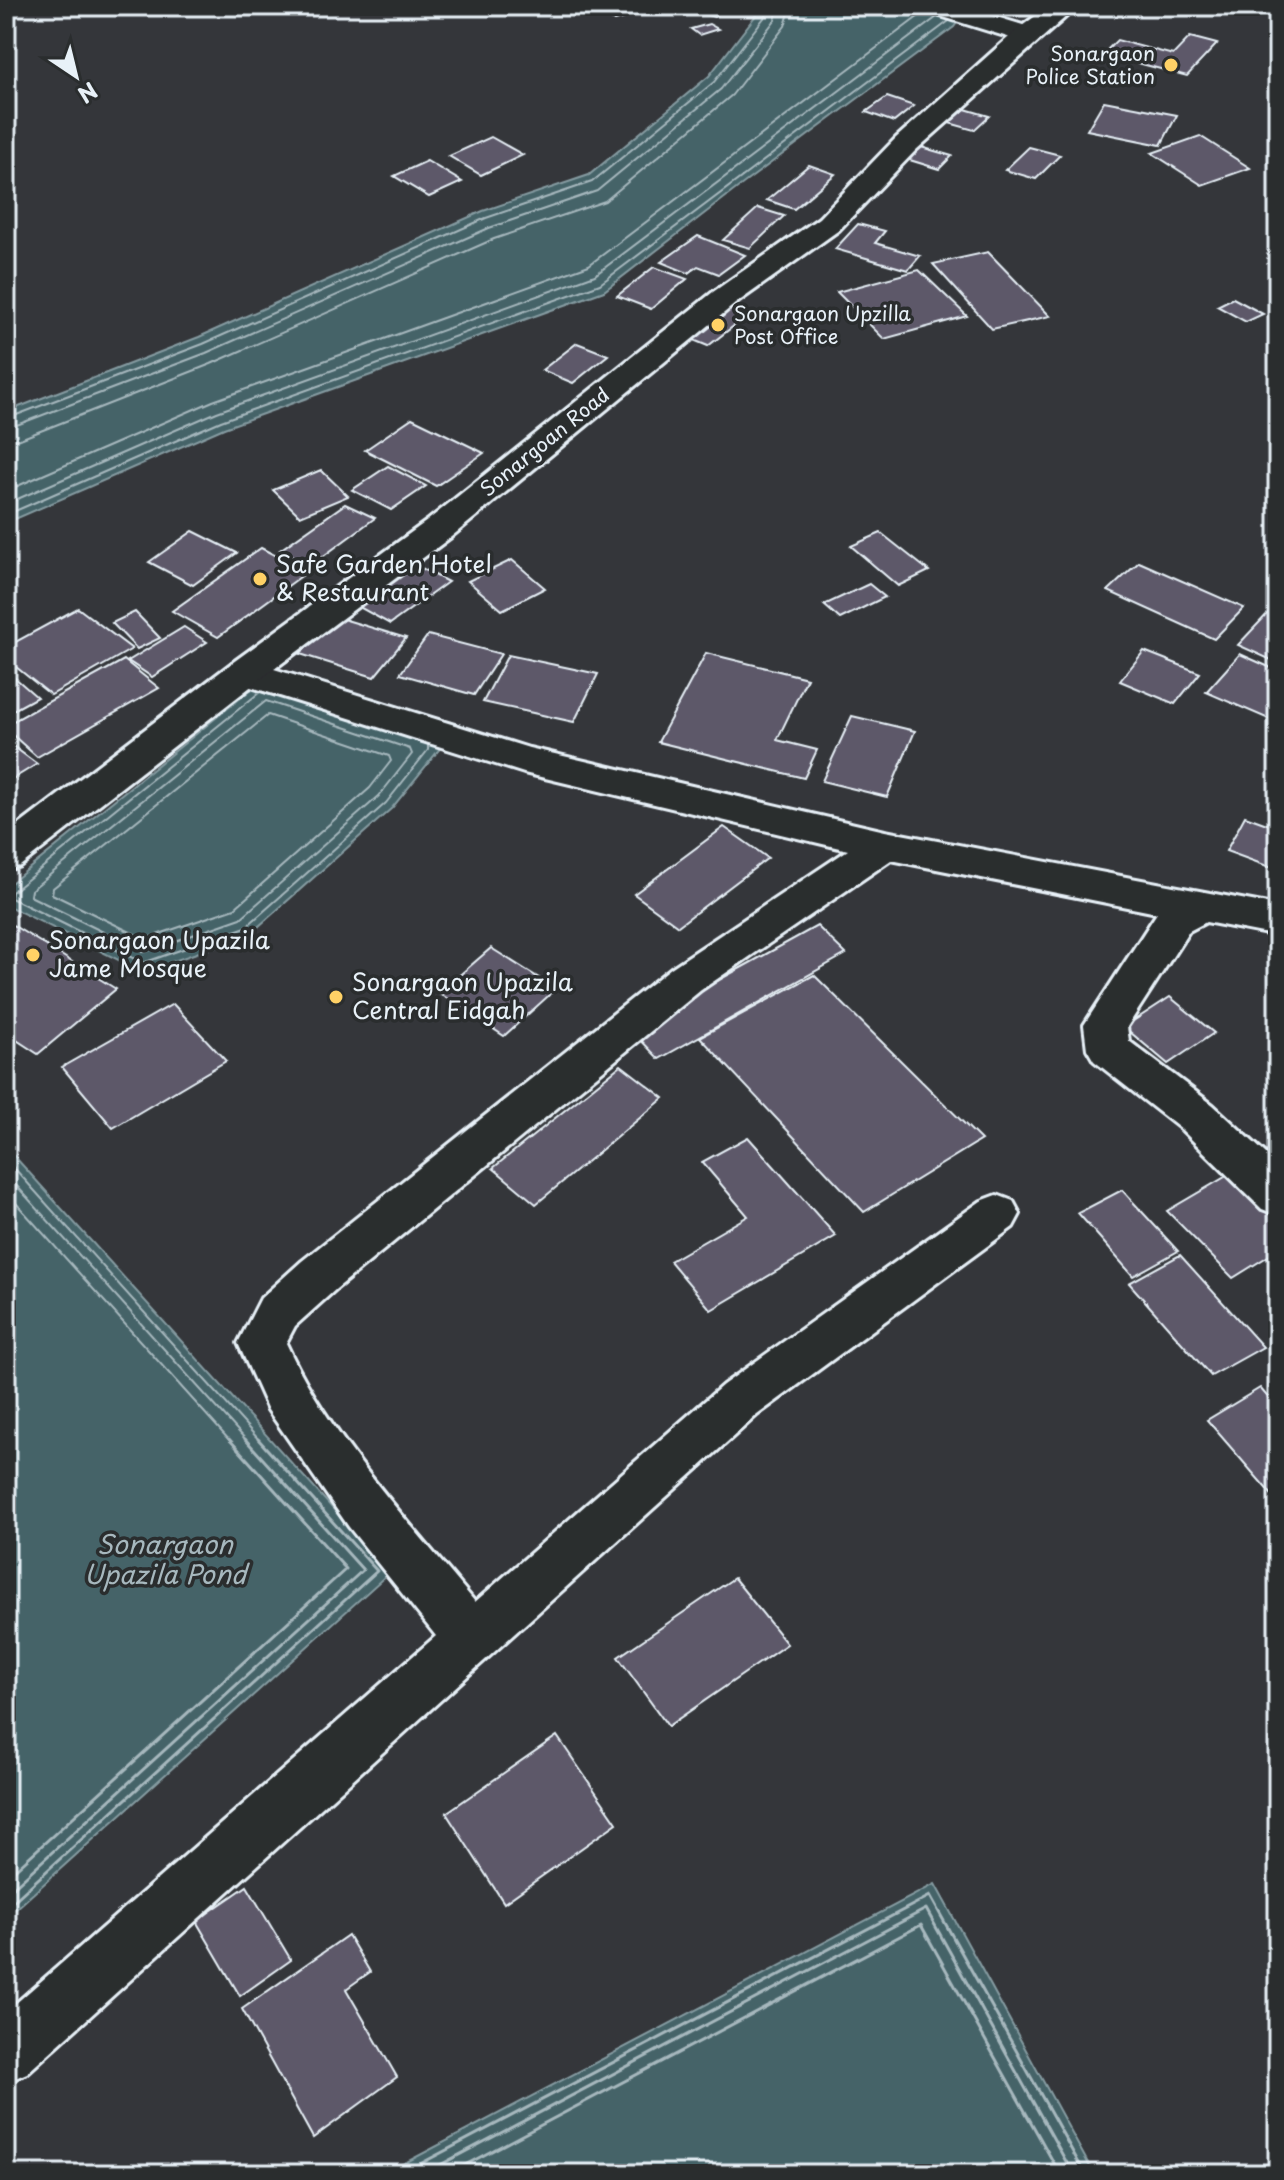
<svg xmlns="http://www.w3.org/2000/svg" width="1284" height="2180" viewBox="0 0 1284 2180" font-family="'Playpen Sans',sans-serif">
<rect width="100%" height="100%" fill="#34363a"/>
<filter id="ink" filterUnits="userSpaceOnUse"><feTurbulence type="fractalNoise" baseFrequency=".0125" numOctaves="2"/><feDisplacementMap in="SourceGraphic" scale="16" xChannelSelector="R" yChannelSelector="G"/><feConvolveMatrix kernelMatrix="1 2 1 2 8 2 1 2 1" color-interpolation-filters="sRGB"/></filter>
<g filter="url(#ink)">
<g fill="#456368" stroke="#869ca2" stroke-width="2">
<polygon points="763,6 969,6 954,27 744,183 604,291 224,428 6,523 6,412 199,337 483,211 589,175 709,76"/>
<polygon points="263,680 446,741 392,808 250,934 143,972 6,905 6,887"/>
<polygon points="6,1147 390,1572 6,1918"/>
<polygon points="935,1884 1094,2174 384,2174"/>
</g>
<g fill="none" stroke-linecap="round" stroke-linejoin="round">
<g stroke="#a7b8be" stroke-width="2">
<polyline points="6,419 203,344 486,218 592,182 714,82 767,14 769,6"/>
<polyline points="6,429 206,353 489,228 597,191 721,89 775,20 779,6"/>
<polyline points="6,441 20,439 211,364 494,239 605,201 732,95 785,26 791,6"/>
<polyline points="6,491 213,401 589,265 923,13"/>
<polyline points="6,504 217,412 595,275 937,17"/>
<polyline points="6,515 221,421 600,284 949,21"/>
<polyline points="260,692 12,892 11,898 143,963 246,927 386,803 428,750 428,745"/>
<polygon points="266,701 410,749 412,754 379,796 241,918 144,952 30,896 31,890"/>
<polygon points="268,715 389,756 391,761 370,788 235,908 145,939 52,894 53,888"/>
<polyline points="6,1159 260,1441"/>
<polyline points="6,1174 247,1441"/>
<polyline points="6,1192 230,1441"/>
</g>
<g stroke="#a7b8be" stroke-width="3">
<polyline points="6,1878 346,1569 229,1439"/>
<polyline points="6,1894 363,1570 245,1439"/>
<polyline points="6,1908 377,1571 258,1439"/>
<polyline points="401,2174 930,1896 1085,2174"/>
<polyline points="423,2174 926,1909 1073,2174"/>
<polyline points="448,2174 921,1925 1060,2174"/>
</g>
</g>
<g fill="#5d5869" stroke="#e8f1f8" stroke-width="2">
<polygon points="593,6 619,6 632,16 614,21"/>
<polygon points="692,6 728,6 714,17 687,9"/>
<polygon points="709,24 718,29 699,35 691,29"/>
<polygon points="1190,37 1217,44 1187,76 1103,54 1117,40 1173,55"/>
<polygon points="887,97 914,106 894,122 866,112"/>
<polygon points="1104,101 1177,115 1161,145 1087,130"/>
<polygon points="965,109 989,116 974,130 949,123"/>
<polygon points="1200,136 1250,168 1202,185 1152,153"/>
<polygon points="491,137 523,155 481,175 449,156"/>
<polygon points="914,145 952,156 939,169 900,157"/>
<polygon points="1029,147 1060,155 1036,179 1005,170"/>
<polygon points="427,161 462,182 429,197 394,176"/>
<polygon points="809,165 835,174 794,209 767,200"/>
<polygon points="758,208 784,216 750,248 723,240"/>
<polygon points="858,224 885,231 875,243 920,256 908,270 835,249"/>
<polygon points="698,236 745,255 719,274 698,266 688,273 661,262"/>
<polygon points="988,252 1050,316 992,329 933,264"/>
<polygon points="654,267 687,279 651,309 617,296"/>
<polygon points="919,270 967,316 884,339 837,292"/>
<polygon points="1233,298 1263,314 1246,322 1217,306"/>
<polygon points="727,305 749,314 708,346 686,337"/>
<polygon points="577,343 608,355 573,383 542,370"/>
<polygon points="412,418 484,453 436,486 365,450"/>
<polygon points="388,466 426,486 391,510 352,490"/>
<polygon points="321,470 348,496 300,516 273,490"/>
<polygon points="345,504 375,518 310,566 280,550"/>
<polygon points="193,531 237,553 193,585 149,562"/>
<polygon points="881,533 929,571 898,586 851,546"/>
<polygon points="261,548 307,572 218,637 172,611"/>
<polygon points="512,560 545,588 502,610 468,581"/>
<polygon points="408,561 448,582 390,624 350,602"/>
<polygon points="1139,562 1244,608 1214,639 1108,591"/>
<polygon points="869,584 885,597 840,619 824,605"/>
<polygon points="78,608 132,649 51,695 6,659 6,647"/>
<polygon points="1272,609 1278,612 1278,663 1238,645"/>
<polygon points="135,612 160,638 137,649 112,623"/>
<polygon points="333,616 406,638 374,677 300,654"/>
<polygon points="184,627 207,642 152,677 128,661"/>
<polygon points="428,635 501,654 474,695 400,674"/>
<polygon points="1144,651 1200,673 1175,704 1120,681"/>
<polygon points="706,653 807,678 777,740 817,750 804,778 658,742"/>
<polygon points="1240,654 1278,671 1278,723 1206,692"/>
<polygon points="508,655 598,674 574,722 483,702"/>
<polygon points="124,660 159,688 37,757 6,729 6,725"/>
<polygon points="6,670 37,697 6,714"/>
<polygon points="852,716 915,731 887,797 822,781"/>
<polygon points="6,741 37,764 6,783"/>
<polygon points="1245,816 1278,828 1278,870 1226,851"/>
<polygon points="724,827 768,858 678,926 634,894"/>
<polygon points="6,921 116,989 38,1054 6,1033"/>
<polygon points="817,926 846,954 659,1059 630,1029"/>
<polygon points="491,948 556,989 504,1036 439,993"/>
<polygon points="814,975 981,1140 864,1212 700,1037"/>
<polygon points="1170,997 1214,1033 1168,1064 1124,1027"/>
<polygon points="173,1004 226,1061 113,1128 62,1067"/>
<polygon points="621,1065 664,1098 536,1204 493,1168"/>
<polygon points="748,1137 836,1236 711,1310 670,1261 748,1216 702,1162"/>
<polygon points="1237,1170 1278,1210 1278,1250 1233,1278 1167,1211"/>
<polygon points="1122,1190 1178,1251 1133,1276 1078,1213"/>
<polygon points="1180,1255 1263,1347 1211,1376 1129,1283"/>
<polygon points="1260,1388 1278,1409 1278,1502 1207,1420"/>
<polygon points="734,1578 787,1644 668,1726 618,1657"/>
<polygon points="557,1736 617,1823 504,1903 446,1813"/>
<polygon points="247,1886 291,1960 240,1996 196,1921"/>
<polygon points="348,1935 370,1972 346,1989 397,2077 313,2138 242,2009"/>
</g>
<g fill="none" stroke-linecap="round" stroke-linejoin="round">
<defs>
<g id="street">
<polygon points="920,6 960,6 1036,29 1040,35 1036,41 1027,43 924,11"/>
<path d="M245,660L529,748L885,831L1278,906V936L1206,922L1189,931L1127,1027L1129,1041L1213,1105L1278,1165V1215L1262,1209L1182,1130L1094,1061L1087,1049L1084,1025L1157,913L891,860L701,990L336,1289L295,1326L286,1343C328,1436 410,1523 475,1602L723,1385L981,1201L997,1195L1013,1201L1020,1214L1013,1227L757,1415L27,2073L6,2082V2012L436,1636L349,1527L268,1410L238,1343L261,1298L302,1261L671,968L848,850L524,773L232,681L227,672L232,663Z"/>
</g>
<polygon id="secondary" points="1049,6 1078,6 916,150 839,230 735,304 451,537 258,681 20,866 6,870 6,835 232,663 427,521 713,292 819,218 896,138 1018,29"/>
</defs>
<use href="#street" stroke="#e8f1f8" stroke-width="6"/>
<use href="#secondary" stroke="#e8f1f8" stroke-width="6"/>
<use href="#street" fill="#2a2d2e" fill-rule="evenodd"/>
<use href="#secondary" fill="#2a2d2e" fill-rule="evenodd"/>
</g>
</g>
<g fill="#ffd166" stroke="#2a2d2e" stroke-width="3">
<circle cx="1171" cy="65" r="8"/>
<circle cx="718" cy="325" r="8"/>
<circle cx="260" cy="579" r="8"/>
<circle cx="33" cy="955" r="8"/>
<circle cx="336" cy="997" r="8"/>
</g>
<g text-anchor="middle" stroke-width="7" stroke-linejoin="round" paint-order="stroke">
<g font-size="20" fill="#e8f1f8" stroke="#2a2d2e" text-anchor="end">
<text x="1155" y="61">Sonargaon<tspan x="1155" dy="23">Police Station</tspan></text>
<text x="734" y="321" text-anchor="start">Sonargaon Upzilla<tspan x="734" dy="23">Post Office</tspan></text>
</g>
<g font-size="20" fill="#e8f1f8" stroke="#2a2d2e">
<text transform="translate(545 442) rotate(-39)" y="7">Sonargoan Road</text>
</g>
<g font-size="24" fill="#e8f1f8" stroke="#2a2d2e" text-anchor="start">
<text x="276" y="573">Safe Garden Hotel<tspan x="276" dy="28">&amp; Restaurant</tspan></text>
<text x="49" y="949">Sonargaon Upazila<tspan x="49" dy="28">Jame Mosque</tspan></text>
<text x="352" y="991">Sonargaon Upazila<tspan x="352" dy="28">Central Eidgah</tspan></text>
</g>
<g font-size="26" font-style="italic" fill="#a7b8be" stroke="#2a2d2e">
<text x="165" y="1554">Sonargaon<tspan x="165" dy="30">Upazila Pond</tspan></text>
</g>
</g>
<rect width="1284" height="2180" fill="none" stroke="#2a2d2e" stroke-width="32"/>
<rect x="16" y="16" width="1252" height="2148" fill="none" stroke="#e8f1f8" stroke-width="3" filter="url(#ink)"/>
<g transform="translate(76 76) rotate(145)" stroke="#2a2d2e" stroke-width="6" paint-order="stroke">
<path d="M0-6L14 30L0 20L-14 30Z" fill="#e8f1f8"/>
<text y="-12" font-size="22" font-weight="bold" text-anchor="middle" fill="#e8f1f8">N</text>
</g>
</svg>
